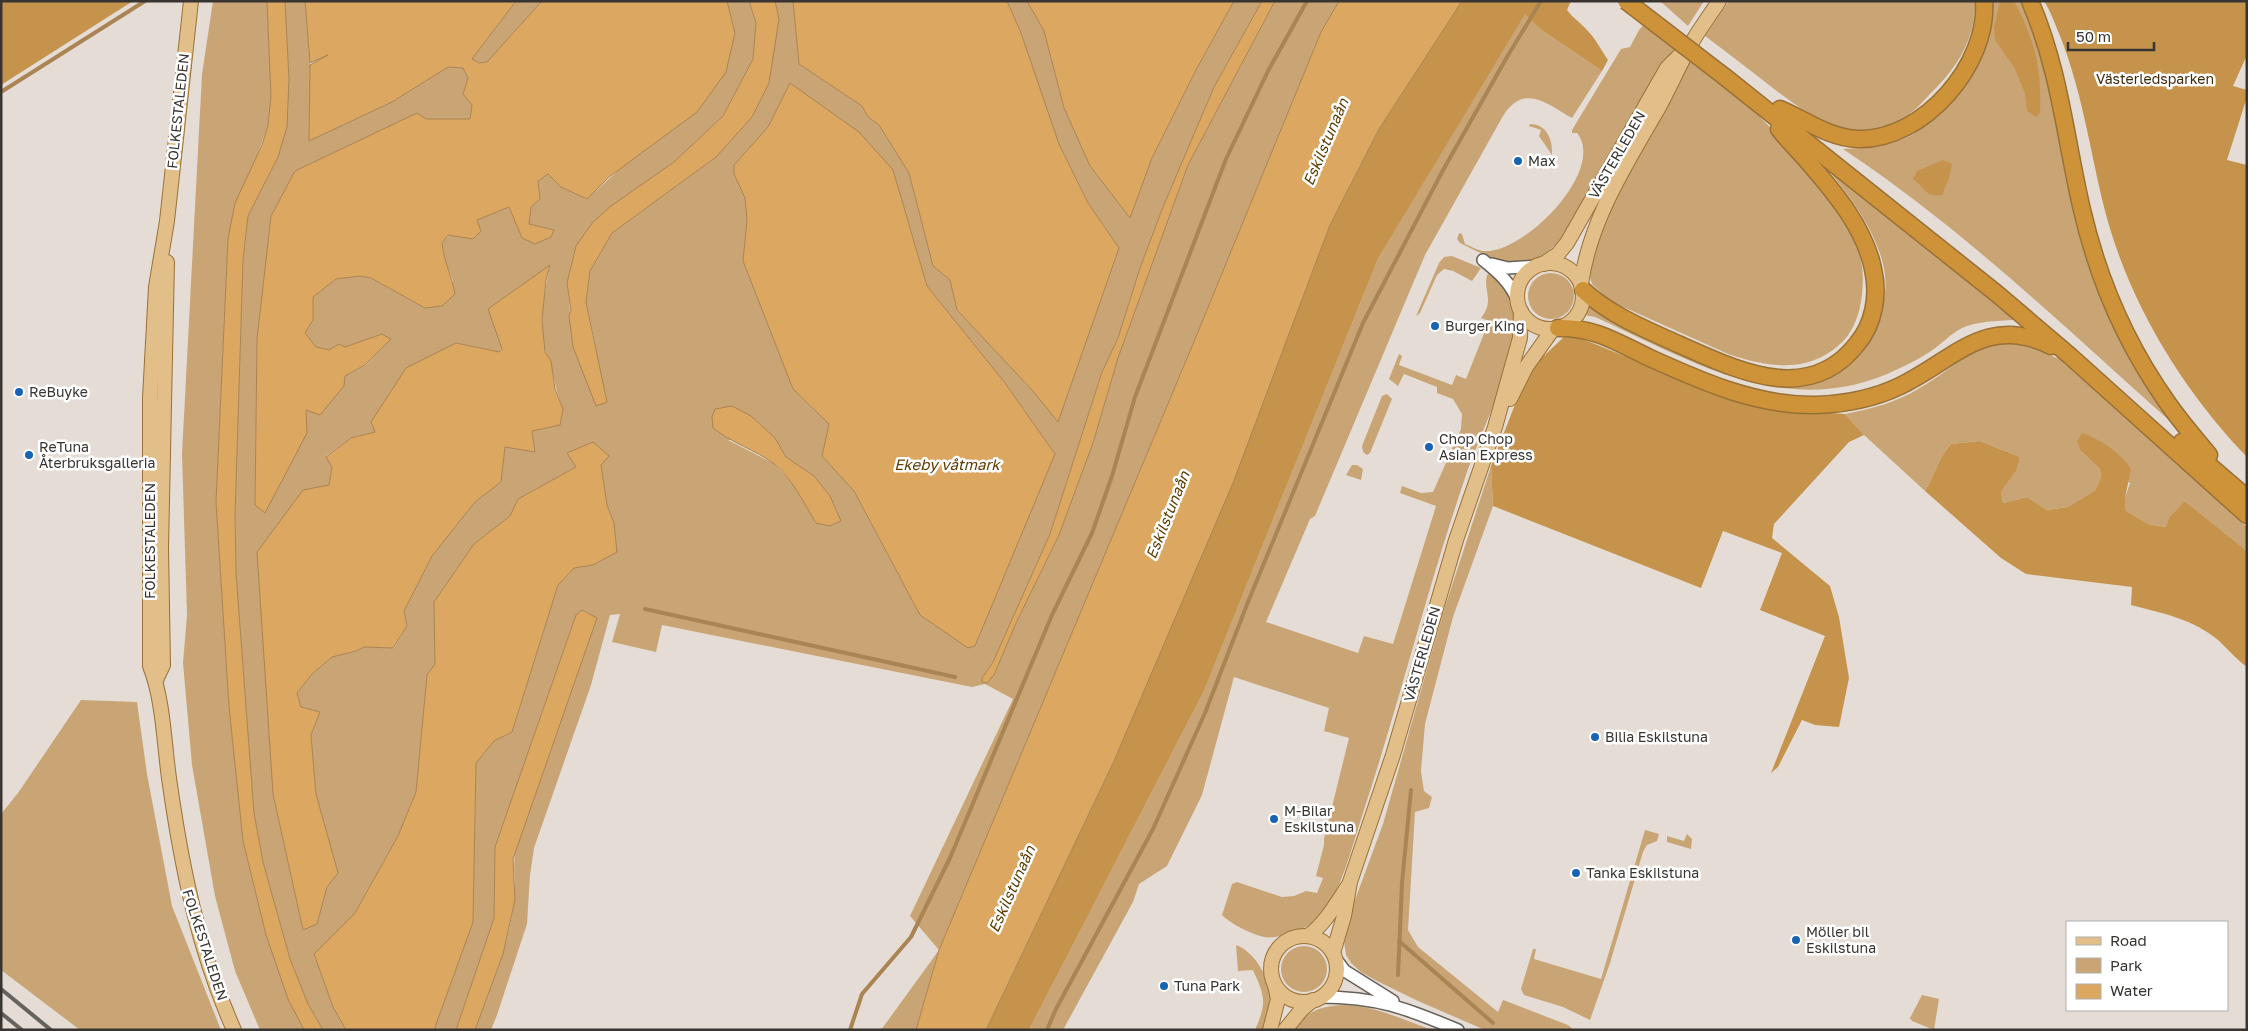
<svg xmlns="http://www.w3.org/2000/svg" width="2248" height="1031" viewBox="0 0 2248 1031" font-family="'Golos Text',sans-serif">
<rect width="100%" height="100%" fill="#e5ddd5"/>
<g fill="#c9a576" fill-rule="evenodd">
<polygon points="213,1 267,1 271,97 268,125 228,239 216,502 229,707 243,841 266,935 304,1030 260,1030 235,971 215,896 192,765 183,663 187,615 182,454 202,74"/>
<path d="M285,1H305L310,65L309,141L391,102L448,67L463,68L468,78L463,93L472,104L470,119H426L417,114L295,171L271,216L257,339L255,505L306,410L345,376L366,365L391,339L382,334C366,340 329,358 314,345C311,342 308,337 305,333L313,320V297L336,279L360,276L371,278L425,308L453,281L444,259L442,243C456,224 488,215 510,207L522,238L554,230L529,224L531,207L540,198L538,181L548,174L561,187L587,199L624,165L735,33L727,1H749L756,23L753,59L723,116L674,162L567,283C570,304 570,323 574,343L595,342L586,302L590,271L612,233L716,157L779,19L775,1H793L799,64L862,106L868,117L879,125L909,173L933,266L950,280L957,310L1032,390L1058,421L1119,248L1088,203L1059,144L1021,33L1007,1H1027L1044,31L1064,108L1090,166L1130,217L1152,158L1196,70L1234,1H1262L1214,87L1163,207L1140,268L1118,338L1102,372L1050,534L993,662L982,678L985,683L994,675L1016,623L1059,535L1093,443L1118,358L1188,165L1275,1H1339L1321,32L1193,344L939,950L916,1030H881L939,950L910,916L1013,699L985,684L972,687L662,625L656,652L612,642L620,614L610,615L591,685L534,848L530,875L527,924L497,1015L491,1030H475C490,988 509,946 514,901C517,880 511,866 517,844L597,618L582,610L576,615L495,847L494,918L456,1030H434L473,922L476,762L494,741L512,732L558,585L574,568L593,565L614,523L607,505L601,465L576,467L518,499L510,516L474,544L434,602L435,664L427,675L416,792L398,836L355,913L314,954L333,1007L346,1030H323L308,1004L290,959L263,862L254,813L236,573L235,516L243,260L248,216L278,157L289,79ZM790,83L893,170L927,286L1005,383L1055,454L920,615L854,491L822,456L829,424L793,389L743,261L747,220L745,198L734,165L768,127ZM550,266C544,293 539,323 545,350C546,355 550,359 551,364C554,380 557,394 563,409L532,431L535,451L505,447L501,482L475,502L432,556L404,611L407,626L394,648L364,647L356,651L332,657L312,674L297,693L301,707L320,712L311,735L316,794L338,873L327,887L317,924L303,930L273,794L332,467L326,456L351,438L375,432L456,343L499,352ZM774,438L786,457L814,476L830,496L816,523L795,486L773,463L728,440Z"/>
<polygon points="516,1 542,1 487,62 479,63 472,59"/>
<polygon points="1660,1 1704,1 1688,26"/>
<path d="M1729,1H1975C1976,37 1958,67 1933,91C1925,99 1917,109 1908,115C1857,150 1820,123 1778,92C1754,73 1730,55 1705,36Z"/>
<path d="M1992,1H2020C2042,35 2052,106 2060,146C2065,170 2069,194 2074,217C2093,295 2129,370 2181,431C2072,334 1965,230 1843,149C1867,148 1888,146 1910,136C1918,132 1925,121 1932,115C1967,81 1991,53 1992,1Z"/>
<path d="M1525,13L1540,29L1602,71L1572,118C1546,103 1524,83 1503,116L1425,255L1315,516L1310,519L1266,622L1358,653L1364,636L1393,644L1436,506L1400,493L1402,486L1421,493L1433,492L1461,429L1462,414L1453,399L1437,393V387L1404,374L1398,386L1389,379L1399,354L1402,356L1399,365L1452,385L1456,375L1466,379L1489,321L1481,318C1495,300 1483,292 1487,275L1491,273C1511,288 1516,314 1513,338C1505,388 1480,433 1464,481C1427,590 1399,703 1363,813C1354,840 1340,895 1322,916C1313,927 1278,940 1264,937C1251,934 1231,924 1222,915L1232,884L1237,882L1282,897L1294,896L1306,891L1317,893L1323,878L1316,876L1324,845V839L1349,738L1324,731L1329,708L1234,677L1202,795L1167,866L1139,884L1133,902L1063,1030H1029L1204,691L1378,259Z"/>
<path d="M1645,23L1676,46L1644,97L1568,232C1529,276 1506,266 1460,243L1457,239L1459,233L1462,234L1465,244C1470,246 1477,250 1483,251C1523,255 1607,170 1577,133H1572V130L1621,49L1630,47L1639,30Z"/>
<path d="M1690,62C1713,79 1738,96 1759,116C1793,150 1850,213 1861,261C1864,274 1863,289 1861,302C1858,318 1852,334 1839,345C1806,374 1767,367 1728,354L1610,301L1592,284L1589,274L1603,218Z"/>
<path d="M1530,124C1547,124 1553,140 1552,155L1539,136L1541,130L1529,126Z"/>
<path d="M1810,149L2014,320C1997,321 1977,321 1962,328C1950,334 1942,344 1931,351C1921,358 1909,364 1898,369C1789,422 1694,362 1595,317L1584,315L1587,305H1589L1597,312L1714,365L1818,378C1834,360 1850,342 1866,323C1871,318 1880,310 1883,303C1898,250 1842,185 1810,149Z"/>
<polygon points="1452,256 1481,268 1472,281 1453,271 1444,269 1437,275 1420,313 1416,316 1439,263 1444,257"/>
<circle cx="1551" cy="296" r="23"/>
<path d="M2020,342L2061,360L2247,527V551L2185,501L2167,527L2148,524L2125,510V498L2130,483L2081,451L2100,469L2101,477L2095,490L2068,507L2047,510L2027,497L2003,503L2001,492L2017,470L2020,457L1980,441L1951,444C1938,458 1935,475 1925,491L1864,435L1845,414C1870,409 1895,403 1918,389C1957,367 1971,343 2020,342Z"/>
<polygon points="1387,394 1392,399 1370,453 1367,455 1363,452 1362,446 1382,396"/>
<polygon points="1352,465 1357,465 1363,469 1361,480 1346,475"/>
<polygon points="1491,466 1493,506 1453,617 1425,724 1421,771 1424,791 1432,797 1429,808 1415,812 1408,930 1418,947 1498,1012 1503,1000 1568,1025 1574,1030 1485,1030 1418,1001 1377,981 1361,972 1351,963 1346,955 1344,941 1352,908 1383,824 1443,613"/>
<polygon points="81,700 137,702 147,774 172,906 221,1030 80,1030 1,970 1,814 18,793"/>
<polygon points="1645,830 1659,834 1657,841 1647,845 1643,852 1610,963 1590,1020 1563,1007 1524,995 1521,989 1533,949 1536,949 1534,959 1601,979"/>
<polygon points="1687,834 1692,839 1691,849 1667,842 1667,836 1684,841"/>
<path d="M1236,945C1260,954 1276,990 1268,1015C1267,1020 1264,1025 1262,1030H1255C1267,1002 1265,997 1253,970L1238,971Z"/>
<circle cx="1304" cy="969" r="23"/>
<polygon points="1922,995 1939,999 1934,1030 1912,1021 1910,1018"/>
<path d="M1341,1005C1373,1005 1402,1019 1432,1030H1291C1305,1013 1320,1006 1341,1005Z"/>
</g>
<g fill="#c5934c">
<polygon points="1,1 133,1 1,85"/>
<path d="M1462,1H1571L1567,10C1573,18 1580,22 1587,30C1596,39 1601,50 1608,60L1602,71L1540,29L1525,14L1378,259L1204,691L1029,1030H986L1114,761L1330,225L1379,129Z"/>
<path d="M2000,1H2014C2035,40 2042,69 2040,113L2036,117L2027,111L2025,93L2014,67L1995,40L1994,27Z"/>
<path d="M2044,1H2247V55L2233,86L2247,90V97L2227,160L2247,165V457C2181,389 2127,299 2104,207C2090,150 2082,91 2060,36C2055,24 2051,12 2044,1Z"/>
<path d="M1943,160L1952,164L1949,178L1942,195C1925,198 1925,187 1913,179L1917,171Z"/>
<polygon points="1568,333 1708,390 1759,407 1845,414 1864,435 1849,442 1774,524 1772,538 1830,586 1839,617 1849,678 1839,727 1815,725 1802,720 1778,767 1771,773 1825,636 1760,610 1782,553 1723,531 1701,588 1493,506 1491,466 1528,371"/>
<path d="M2082,433C2099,438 2122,454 2131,469L2125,498V510L2148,524L2166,527L2170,517L2185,501L2247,551V667C2236,659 2228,649 2218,640C2193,619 2162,613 2131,605L2132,587L2026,574L2001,558L1925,491C1935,475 1938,458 1951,444L1980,441L2020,457L2017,470L2001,492L2003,503L2027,497L2047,510L2068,507L2095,490L2101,477L2100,469L2081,451L2077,441Z"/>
</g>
<g fill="#dba761" stroke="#aa8453">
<polygon points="267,1 285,1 289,79 287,127 278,157 248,216 243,260 235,516 236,573 254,813 263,862 290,959 308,1004 323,1030 304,1030 288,999 266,935 243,841 229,707 216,502 228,239 235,203 262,145 268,125 271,97"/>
<path d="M305,1H516L472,59L479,63L487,62L542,1H727L735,33L726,72L697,112L609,177L587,199L561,187L548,174L538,181L540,199L531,207L529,224L554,230L551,237L535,244L522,238L509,207L477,220L481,231L473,239L448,235L442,243C444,262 452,277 455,294L442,306L425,308L371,278L360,276L336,279L313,297V320L305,333L316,347L329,350L339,344L345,347L382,334L391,339L365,365L345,376L344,386L320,415L306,410L307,433L265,513L255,505L257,339L271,216L295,171L417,113L426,119H470L472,105L463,94L468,78L463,68L448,67L392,102L309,141L310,65L328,55L310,63Z"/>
<polygon points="749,1 775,1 779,19 769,83 752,117 716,157 612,233 590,271 586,302 607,402 596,406 573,347 569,315 571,311 567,283 576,246 593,222 611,206 674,162 723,116 753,59 756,23"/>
<polygon points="793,1 1007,1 1021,33 1059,144 1088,203 1119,248 1058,422 1032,390 957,310 950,280 933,266 909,173 879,125 868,117 862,106 799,64"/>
<polygon points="1027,1 1234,1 1196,70 1152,158 1130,218 1090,166 1064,108 1044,31"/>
<polygon points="1262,1 1275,1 1188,165 1118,358 1093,443 1059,535 1016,623 994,675 987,683 982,682 982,678 993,662 1050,534 1102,372 1118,338 1140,268 1163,207 1214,87"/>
<polygon points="1339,1 1462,1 1379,129 1330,225 1233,483 1114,761 986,1030 916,1030 939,950 1193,344 1321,32"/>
<polygon points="790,83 859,132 893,170 927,286 1005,383 1055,454 975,646 968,648 920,615 854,491 822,456 829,424 793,389 743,261 747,220 745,198 734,174 734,165 768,127"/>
<polygon points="550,265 546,280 542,320 545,352 551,361 555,389 563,409 560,425 532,431 535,452 505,447 501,482 475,502 432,556 404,611 407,626 393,648 364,647 356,651 332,657 312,674 297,693 301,707 320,712 311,735 316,794 338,873 327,887 317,924 303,930 273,794 257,552 303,490 329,485 332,467 326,457 351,438 375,432 371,422 406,368 456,343 499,352 502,349 488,309"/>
<path d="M732,406L751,416L775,438L786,457L814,476L830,496L841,521L830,526L816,523C803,502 793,479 773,463C755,450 732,443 713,428L712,417L715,409Z"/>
<polygon points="593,442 609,456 601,465 607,505 614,523 617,552 593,565 574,568 558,585 512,732 494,741 476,763 473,922 434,1030 346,1030 333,1007 314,954 355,913 398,836 416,792 427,675 435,664 434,602 474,544 510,516 518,499 576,467 567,453"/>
<polygon points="582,610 597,618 513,859 515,900 503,954 475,1030 456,1030 494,918 495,847 576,615"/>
</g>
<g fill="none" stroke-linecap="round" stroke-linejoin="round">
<g stroke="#aa8453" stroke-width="4">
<polyline points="1,92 145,1"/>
<polyline points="645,609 955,677"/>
<polyline points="1399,941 1493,1023"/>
<polyline points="1398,975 1402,883 1411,790"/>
<polyline points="850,1030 862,994 911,937 950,858 1052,615 1092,533 1112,476 1135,397 1226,159 1268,71 1307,1"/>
<polyline points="1047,1030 1056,1009 1153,829 1205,713 1248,602 1363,323 1442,172 1507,57 1541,1"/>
</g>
<defs>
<g id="minor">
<path d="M1483,260C1499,273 1511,283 1518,302"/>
<polyline points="1492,264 1508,268 1537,266"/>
<polyline points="1335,958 1345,971 1393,1001"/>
<path d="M1320,997C1377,997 1406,1008 1458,1030"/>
</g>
<g id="major">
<path d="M191,1L167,221L156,287L150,398V666C164,701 164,747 170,785C182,869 199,952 234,1030"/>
<circle cx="1550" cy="296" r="33"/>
<polyline points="1543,264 1558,254 1567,243 1667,68 1683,52"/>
<path d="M1581,284C1590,219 1627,163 1659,107C1670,87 1679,66 1690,46C1698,30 1710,16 1719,1"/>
<polyline points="1510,399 1526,367 1553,329"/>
<polyline points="156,680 163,665 161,548 167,262"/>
<path d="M1308,936C1325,924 1336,904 1348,886"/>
<circle cx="1304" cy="969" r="33"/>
<polyline points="1333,953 1344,916 1350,882 1393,755 1456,540 1495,427 1520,338 1521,311"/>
<polyline points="1270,1030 1278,999 1275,985"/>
<polyline points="1285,1030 1302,1009 1313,1000"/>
</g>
<g id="highway">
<path d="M2030,1C2060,71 2065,137 2082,210C2098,279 2126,344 2167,402C2180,421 2195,438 2209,455"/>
<polyline points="1725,77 1996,293 2070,356 2247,515"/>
<path d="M1780,109C1806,120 1829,138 1858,139C1923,141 1989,64 1984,1"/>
<path d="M1583,290C1610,315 1645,329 1678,344C1735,369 1808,407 1857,344C1874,324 1879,295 1873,269C1865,229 1836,194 1809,163C1800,152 1788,141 1779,129"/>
<path d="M1558,328C1595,327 1618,343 1650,358C1703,382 1757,406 1816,405C1845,404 1873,399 1900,386C1953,361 1986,313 2051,346"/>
<polyline points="2182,442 2247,498"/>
</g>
</defs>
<use href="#minor" stroke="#67615a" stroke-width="14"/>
<use href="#major" stroke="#997136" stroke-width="16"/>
<use href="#highway" stroke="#997136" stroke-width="19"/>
<use href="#minor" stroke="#fff" stroke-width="11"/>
<use href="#major" stroke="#e2be88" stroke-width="14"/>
<use href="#highway" stroke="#ce9239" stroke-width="16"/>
<g stroke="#66625d" stroke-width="4">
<polyline points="1,989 51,1030"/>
<polyline points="1,1013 22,1030"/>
</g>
<defs>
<polyline id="highway-bridge" points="1626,1 1725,77"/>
</defs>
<use href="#highway-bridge" stroke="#997136" stroke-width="19" stroke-linecap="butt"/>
<use href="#highway-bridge" stroke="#ce9239" stroke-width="16"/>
</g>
<g fill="#1664b3" stroke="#fff" stroke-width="2">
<circle cx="1518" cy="161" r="5"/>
<circle cx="1435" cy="326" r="5"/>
<circle cx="19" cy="392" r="5"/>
<circle cx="1429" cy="447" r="5"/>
<circle cx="29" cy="455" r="5"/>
<circle cx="1595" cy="737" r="5"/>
<circle cx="1274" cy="819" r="5"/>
<circle cx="1576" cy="873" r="5"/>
<circle cx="1796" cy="940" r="5"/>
<circle cx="1164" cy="986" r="5"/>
</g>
<g text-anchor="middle" stroke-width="5" stroke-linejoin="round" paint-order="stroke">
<g font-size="14" fill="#402b0b" stroke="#fff">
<text x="2155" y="84">Västerledsparken</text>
</g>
<g font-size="14" fill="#373431" stroke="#fff">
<text transform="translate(178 111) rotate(-84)" y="5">FOLKESTALEDEN</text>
<text transform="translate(1617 155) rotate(-60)" y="5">VÄSTERLEDEN</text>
<text transform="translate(150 541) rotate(-90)" y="5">FOLKESTALEDEN</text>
<text transform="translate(1422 654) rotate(-74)" y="5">VÄSTERLEDEN</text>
<text transform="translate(205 945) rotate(72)" y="5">FOLKESTALEDEN</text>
</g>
<g font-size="14" fill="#373431" stroke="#fff" text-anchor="start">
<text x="1528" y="166">Max</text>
<text x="1445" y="331">Burger King</text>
<text x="29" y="397">ReBuyke</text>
<text x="1439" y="444">Chop Chop<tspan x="1439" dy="16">Asian Express</tspan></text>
<text x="39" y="452">ReTuna<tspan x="39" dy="16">Återbruksgalleria</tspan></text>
<text x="1605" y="742">Bilia Eskilstuna</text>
<text x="1284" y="816">M-Bilar<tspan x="1284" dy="16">Eskilstuna</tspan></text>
<text x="1586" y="878">Tanka Eskilstuna</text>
<text x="1806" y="937">Möller bil<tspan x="1806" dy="16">Eskilstuna</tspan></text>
<text x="1174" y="991">Tuna Park</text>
</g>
<g font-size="15" font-style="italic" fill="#5e3c01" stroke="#fff">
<text transform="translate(1326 142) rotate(-67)" y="5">Eskilstunaån</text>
<text x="947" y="470">Ekeby våtmark</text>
<text transform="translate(1168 515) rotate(-68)" y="5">Eskilstunaån</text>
<text transform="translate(1012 889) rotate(-66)" y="5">Eskilstunaån</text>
</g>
</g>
<rect width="2248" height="1031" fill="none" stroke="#373431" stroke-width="5"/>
<rect x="2066" y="921" width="162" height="90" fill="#ffffff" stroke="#afaead"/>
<rect x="2076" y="937" width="25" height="8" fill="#e2be88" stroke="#afaead"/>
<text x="2110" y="946" font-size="15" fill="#373431">Road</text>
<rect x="2076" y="958" width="25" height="15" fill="#c9a576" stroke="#afaead"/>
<text x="2110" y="971" font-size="15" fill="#373431">Park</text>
<rect x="2076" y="984" width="25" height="15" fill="#dba761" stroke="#afaead"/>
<text x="2110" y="996" font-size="15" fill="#373431">Water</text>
<path d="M2068 42v8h86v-8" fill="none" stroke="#373431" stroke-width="2.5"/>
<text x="2076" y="42" font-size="15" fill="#373431" stroke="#ffffff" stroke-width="4" paint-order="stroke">50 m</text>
</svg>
